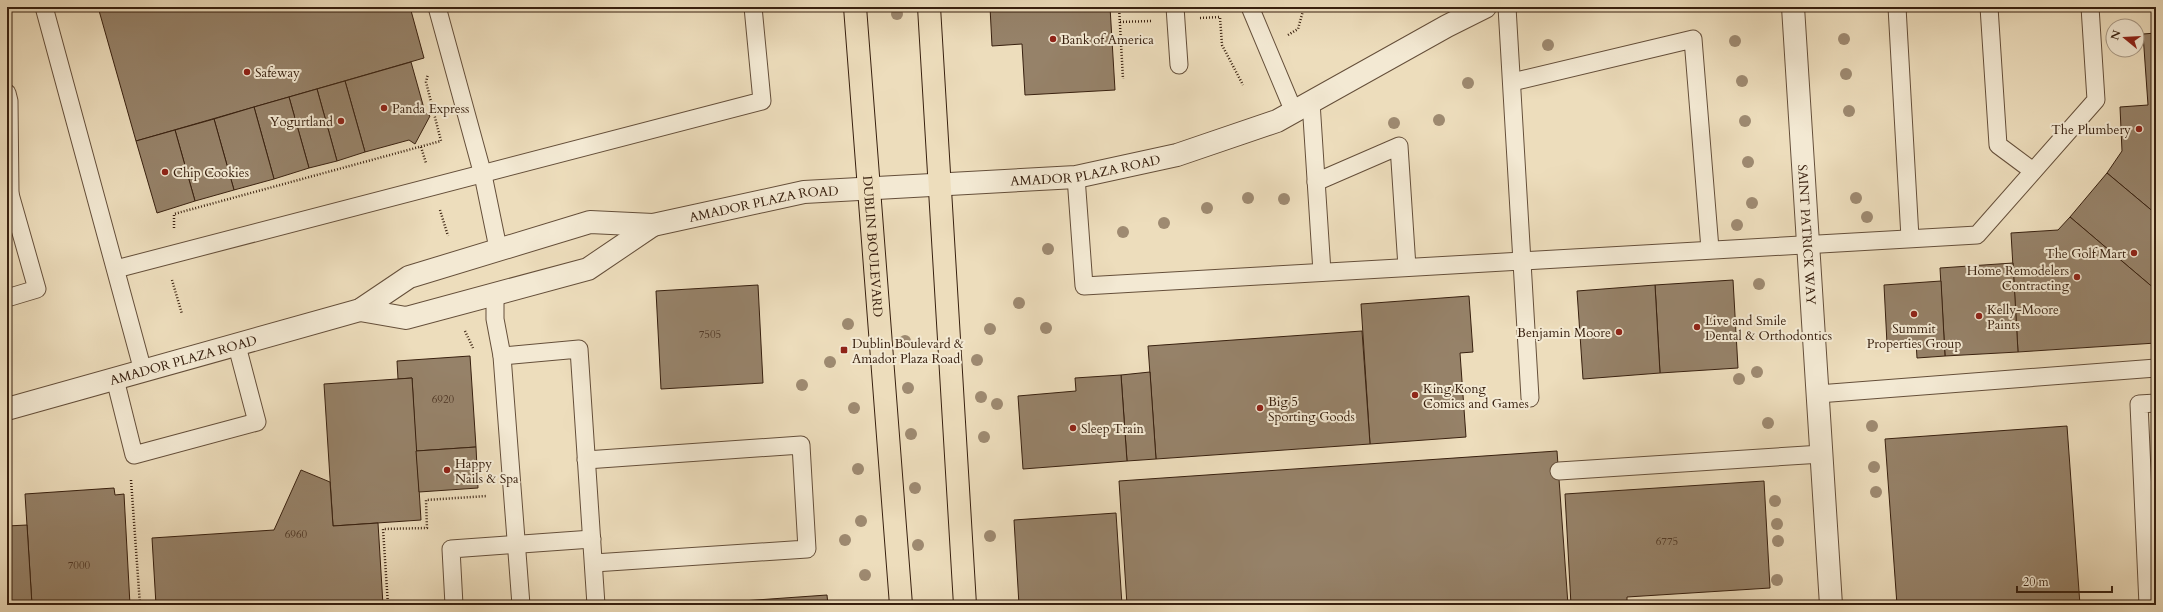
<svg xmlns="http://www.w3.org/2000/svg" width="2163" height="612" viewBox="0 0 2163 612" font-family="Cardo,serif">
<rect width="100%" height="100%" fill="#edddbc"/>
<filter id="stains"><feTurbulence type="fractalNoise" baseFrequency=".005" numOctaves="4"/><feColorMatrix values="0 0 0 0 .2 0 0 0 0 .09 0 0 0 0 .02 0 0 0 .5 -.17"/></filter>
<radialGradient id="worn" r=".72"><stop offset=".6" stop-color="#630" stop-opacity="0"/><stop offset="1" stop-color="#630" stop-opacity=".3"/></radialGradient>
<g fill="#968269" stroke="#38200f">
<polygon points="98,7 410,7 424,58 136,141"/>
<polygon points="990,7 1110,7 1115,90 1025,95 1022,44 992,46"/>
<polygon points="2156,33 2156,214 2107,173 2122,151 2120,107 2148,105 2143,34"/>
<polygon points="411,62 425,112 430,116 415,144 409,140 365,152 345,81"/>
<polygon points="345,81 365,152 337,161 317,89"/>
<polygon points="317,89 337,161 309,168 289,97"/>
<polygon points="289,97 309,168 274,179 254,107"/>
<polygon points="254,107 274,179 234,190 214,119"/>
<polygon points="214,119 234,190 195,201 175,130"/>
<polygon points="175,130 195,201 157,213 136,141"/>
<polygon points="2107,173 2156,214 2156,290 2070,217"/>
<polygon points="2070,217 2156,290 2156,343 2018,352 2011,233 2058,230"/>
<polygon points="2013,263 2018,352 1945,356 1940,268"/>
<polygon points="1733,280 1738,368 1660,373 1655,285"/>
<polygon points="1941,281 1945,356 1917,358 1916,342 1887,344 1884,285"/>
<polygon points="758,285 763,383 661,389 656,291"/>
<polygon points="1655,285 1660,373 1583,379 1577,291"/>
<polygon points="1469,296 1473,352 1460,353 1466,437 1370,444 1361,304"/>
<polygon points="1362,331 1370,444 1156,459 1148,346"/>
<polygon points="470,356 476,447 416,451 412,378 398,379 397,361"/>
<polygon points="1150,372 1156,459 1127,461 1121,375"/>
<polygon points="1121,375 1127,461 1023,469 1018,396 1076,391 1075,378"/>
<polygon points="412,378 421,520 333,526 324,384"/>
<polygon points="2067,426 2080,605 1897,605 1885,439"/>
<polygon points="476,447 478,488 419,492 416,451"/>
<polygon points="1557,451 1568,605 1127,605 1119,481"/>
<polygon points="301,470 330,482 333,526 378,523 383,605 156,605 152,538 274,530"/>
<polygon points="1764,481 1770,588 1627,597 1627,605 1571,605 1565,494"/>
<polygon points="114,488 115,495 124,494 130,605 32,605 25,494"/>
<polygon points="1116,513 1122,605 1019,605 1014,520"/>
<polygon points="27,525 32,605 7,605 7,526"/>
<polygon points="827,595 828,605 689,605 742,601"/>
</g>
<g fill="none" stroke-linecap="round" stroke-linejoin="round">
<defs>
<g id="service">
<polyline points="44,7 143,371"/>
<polyline points="437,7 483,175 498,248"/>
<polyline points="1175,7 1179,65"/>
<polyline points="1250,7 1294,112"/>
<polyline points="1507,7 1530,398"/>
<polyline points="1897,7 1910,238"/>
<polyline points="1989,7 1998,145 2033,171"/>
<polyline points="1512,82 1693,39 1710,249"/>
<polyline points="7,93 9,101 10,194"/>
<polyline points="1311,102 1322,272"/>
<polyline points="1076,177 1084,286 1977,235 2096,100 2090,7"/>
<polyline points="1316,182 1399,146 1407,267"/>
<polyline points="7,195 10,194 37,289 7,298"/>
<polyline points="116,269 762,101 753,7"/>
<polyline points="495,295 495,319 502,356 521,605"/>
<polyline points="502,356 579,349 596,605"/>
<polyline points="115,379 134,455 257,422 237,346"/>
<polyline points="1818,394 2156,368"/>
<polyline points="586,460 801,445 807,549 594,563"/>
<polyline points="1559,471 1822,454"/>
<polyline points="454,605 451,549 592,539"/>
<polyline points="2148,605 2139,404 2156,403"/>
</g>
<g id="minor">
<path id="s1" d="M1793,7L1831,605"/>
</g>
<g id="tertiary">
<polyline points="360,310 406,318 588,269 653,225"/>
<path id="s2" d="M7,409L360,310L409,277L590,222L653,225L804,192L1076,177L1177,155L1277,121L1447,26L1485,7"/>
</g>
<g id="primary">
<path id="s3" d="M855,7L901,605"/>
<polyline points="929,7 965,605"/>
</g>
</defs>
<use href="#service" stroke="#654f3a" stroke-width="19"/>
<use href="#minor" stroke="#654f3a" stroke-width="24"/>
<use href="#tertiary" stroke="#654f3a" stroke-width="24"/>
<use href="#primary" stroke="#38200f" stroke-width="24"/>
<g stroke="#38200f" stroke-width="2.5" stroke-dasharray="1 2" stroke-linecap="butt">
<polyline points="1119,7 1123,79"/>
<polyline points="1200,18 1220,17 1222,45 1243,85"/>
<polyline points="1120,22 1151,21"/>
<polyline points="1288,35 1298,29 1304,7"/>
<polyline points="421,147 426,163"/>
<polyline points="440,210 448,236"/>
<polyline points="174,228 174,214 441,141 426,82 428,74"/>
<polyline points="172,280 182,314"/>
<polyline points="465,331 473,348"/>
<polyline points="131,480 140,605"/>
<polyline points="388,605 383,529 427,528 426,500 487,496"/>
</g>
<use href="#service" stroke="#f3e9d3" stroke-width="17"/>
<use href="#minor" stroke="#f3e9d3" stroke-width="22"/>
<use href="#tertiary" stroke="#f3e9d3" stroke-width="22"/>
<use href="#primary" stroke="#edddbc" stroke-width="22"/>
</g>
<g fill="#9e8a71">
<circle cx="897" cy="14" r="6"/>
<circle cx="1844" cy="39" r="6"/>
<circle cx="1735" cy="41" r="6"/>
<circle cx="1548" cy="45" r="6"/>
<circle cx="1846" cy="74" r="6"/>
<circle cx="1742" cy="81" r="6"/>
<circle cx="1468" cy="83" r="6"/>
<circle cx="1849" cy="111" r="6"/>
<circle cx="1439" cy="120" r="6"/>
<circle cx="1745" cy="121" r="6"/>
<circle cx="1394" cy="123" r="6"/>
<circle cx="1748" cy="162" r="6"/>
<circle cx="1248" cy="198" r="6"/>
<circle cx="1856" cy="198" r="6"/>
<circle cx="1284" cy="199" r="6"/>
<circle cx="1752" cy="203" r="6"/>
<circle cx="1207" cy="208" r="6"/>
<circle cx="1867" cy="217" r="6"/>
<circle cx="1164" cy="223" r="6"/>
<circle cx="1737" cy="225" r="6"/>
<circle cx="1123" cy="232" r="6"/>
<circle cx="1048" cy="249" r="6"/>
<circle cx="1759" cy="284" r="6"/>
<circle cx="1019" cy="303" r="6"/>
<circle cx="848" cy="324" r="6"/>
<circle cx="1046" cy="328" r="6"/>
<circle cx="990" cy="329" r="6"/>
<circle cx="905" cy="341" r="6"/>
<circle cx="977" cy="360" r="6"/>
<circle cx="830" cy="362" r="6"/>
<circle cx="1757" cy="372" r="6"/>
<circle cx="1739" cy="379" r="6"/>
<circle cx="802" cy="385" r="6"/>
<circle cx="908" cy="388" r="6"/>
<circle cx="981" cy="397" r="6"/>
<circle cx="997" cy="404" r="6"/>
<circle cx="854" cy="408" r="6"/>
<circle cx="1768" cy="423" r="6"/>
<circle cx="1872" cy="426" r="6"/>
<circle cx="911" cy="434" r="6"/>
<circle cx="984" cy="437" r="6"/>
<circle cx="1874" cy="467" r="6"/>
<circle cx="858" cy="469" r="6"/>
<circle cx="915" cy="488" r="6"/>
<circle cx="1876" cy="492" r="6"/>
<circle cx="1775" cy="501" r="6"/>
<circle cx="861" cy="521" r="6"/>
<circle cx="1777" cy="524" r="6"/>
<circle cx="990" cy="536" r="6"/>
<circle cx="845" cy="540" r="6"/>
<circle cx="1778" cy="541" r="6"/>
<circle cx="918" cy="545" r="6"/>
<circle cx="865" cy="575" r="6"/>
<circle cx="1777" cy="580" r="6"/>
</g>
<g fill="#8f2418" stroke="#f3e9d3" stroke-width="1.5">
<circle cx="1053" cy="39" r="4"/>
<circle cx="247" cy="72" r="4"/>
<circle cx="384" cy="108" r="4"/>
<circle cx="341" cy="121" r="4"/>
<circle cx="2139" cy="129" r="4"/>
<circle cx="165" cy="172" r="4"/>
<circle cx="2134" cy="253" r="4"/>
<circle cx="2077" cy="277" r="4"/>
<circle cx="1914" cy="314" r="4"/>
<circle cx="1979" cy="316" r="4"/>
<circle cx="1697" cy="327" r="4"/>
<circle cx="1619" cy="332" r="4"/>
<rect x="840" y="346" width="8" height="8" rx="2"/>
<circle cx="1415" cy="395" r="4"/>
<circle cx="1260" cy="408" r="4"/>
<circle cx="1073" cy="428" r="4"/>
<circle cx="447" cy="470" r="4"/>
</g>
<g text-anchor="middle" stroke-width="4" stroke-linejoin="round" paint-order="stroke">
<g font-size="11" fill="#503826">
<text x="710" y="338">7505</text>
<text x="443" y="403">6920</text>
<text x="296" y="538">6960</text>
<text x="1667" y="545">6775</text>
<text x="79" y="569">7000</text>
</g>
<g font-size="13" fill="#38200f" stroke="#f3e9d3" text-anchor="start">
<text x="1061" y="44">Bank of America</text>
<text x="255" y="77">Safeway</text>
<text x="392" y="113">Panda Express</text>
<text x="333" y="126" text-anchor="end">Yogurtland</text>
<text x="2131" y="134" text-anchor="end">The Plumbery</text>
<text x="173" y="177">Chip Cookies</text>
<text x="2126" y="258" text-anchor="end">The Golf Mart</text>
<text x="2069" y="275" text-anchor="end">Home Remodelers<tspan x="2069" dy="15">Contracting</tspan></text>
<text x="1987" y="314">Kelly-Moore<tspan x="1987" dy="15">Paints</tspan></text>
<text x="1705" y="325">Live and Smile<tspan x="1705" dy="15">Dental &amp; Orthodontics</tspan></text>
<text x="1914" y="333" text-anchor="middle">Summit<tspan x="1914" dy="15">Properties Group</tspan></text>
<text x="1611" y="337" text-anchor="end">Benjamin Moore</text>
<text x="852" y="348">Dublin Boulevard &amp;<tspan x="852" dy="15">Amador Plaza Road</tspan></text>
<text x="1423" y="393">King Kong<tspan x="1423" dy="15">Comics and Games</tspan></text>
<text x="1268" y="406">Big 5<tspan x="1268" dy="15">Sporting Goods</tspan></text>
<text x="1081" y="433">Sleep Train</text>
<text x="455" y="468">Happy<tspan x="455" dy="15">Nails &amp; Spa</tspan></text>
</g>
<g font-size="13" fill="#38200f" stroke="#f3e9d3">
<text dy="5" stroke="none"><textPath href="#s2" startOffset="1115">AMADOR PLAZA ROAD</textPath></text>
<text dy="5" stroke="none"><textPath href="#s2" startOffset="791">AMADOR PLAZA ROAD</textPath></text>
<text dy="5" stroke="none"><textPath href="#s1" startOffset="228">SAINT PATRICK WAY</textPath></text>
<text dy="5" stroke="none"><textPath href="#s3" startOffset="240">DUBLIN BOULEVARD</textPath></text>
<text dy="5" stroke="none"><textPath href="#s2" startOffset="183">AMADOR PLAZA ROAD</textPath></text>
</g>
</g>
<rect width="2163" height="612" fill="none" stroke="#edddbc" stroke-width="24"/>
<rect x="8" y="8" width="2147" height="596" fill="none" stroke="#38200f" stroke-width="2"/>
<rect x="12" y="12" width="2139" height="588" fill="none" stroke="#38200f"/>
<g transform="translate(2125 38) rotate(288)"><circle r="19" fill="#f3e9d3" stroke="#a89985"/>
<path d="M0-3L7 15L0 10L-7 15Z" fill="#8f2418"/>
<text y="-6" font-size="11" font-weight="bold" text-anchor="middle" fill="#38200f">N</text>
</g>
<path d="M2017 586v6h95v-6" fill="none" stroke="#38200f" stroke-width="2"/>
<text x="2023" y="586" font-size="12" fill="#38200f" stroke="#f3e9d3" stroke-width="3" paint-order="stroke">20 m</text>
<rect width="100%" height="100%" filter="url(#stains)"/>
<rect width="100%" height="100%" fill="url(#worn)"/>
</svg>
